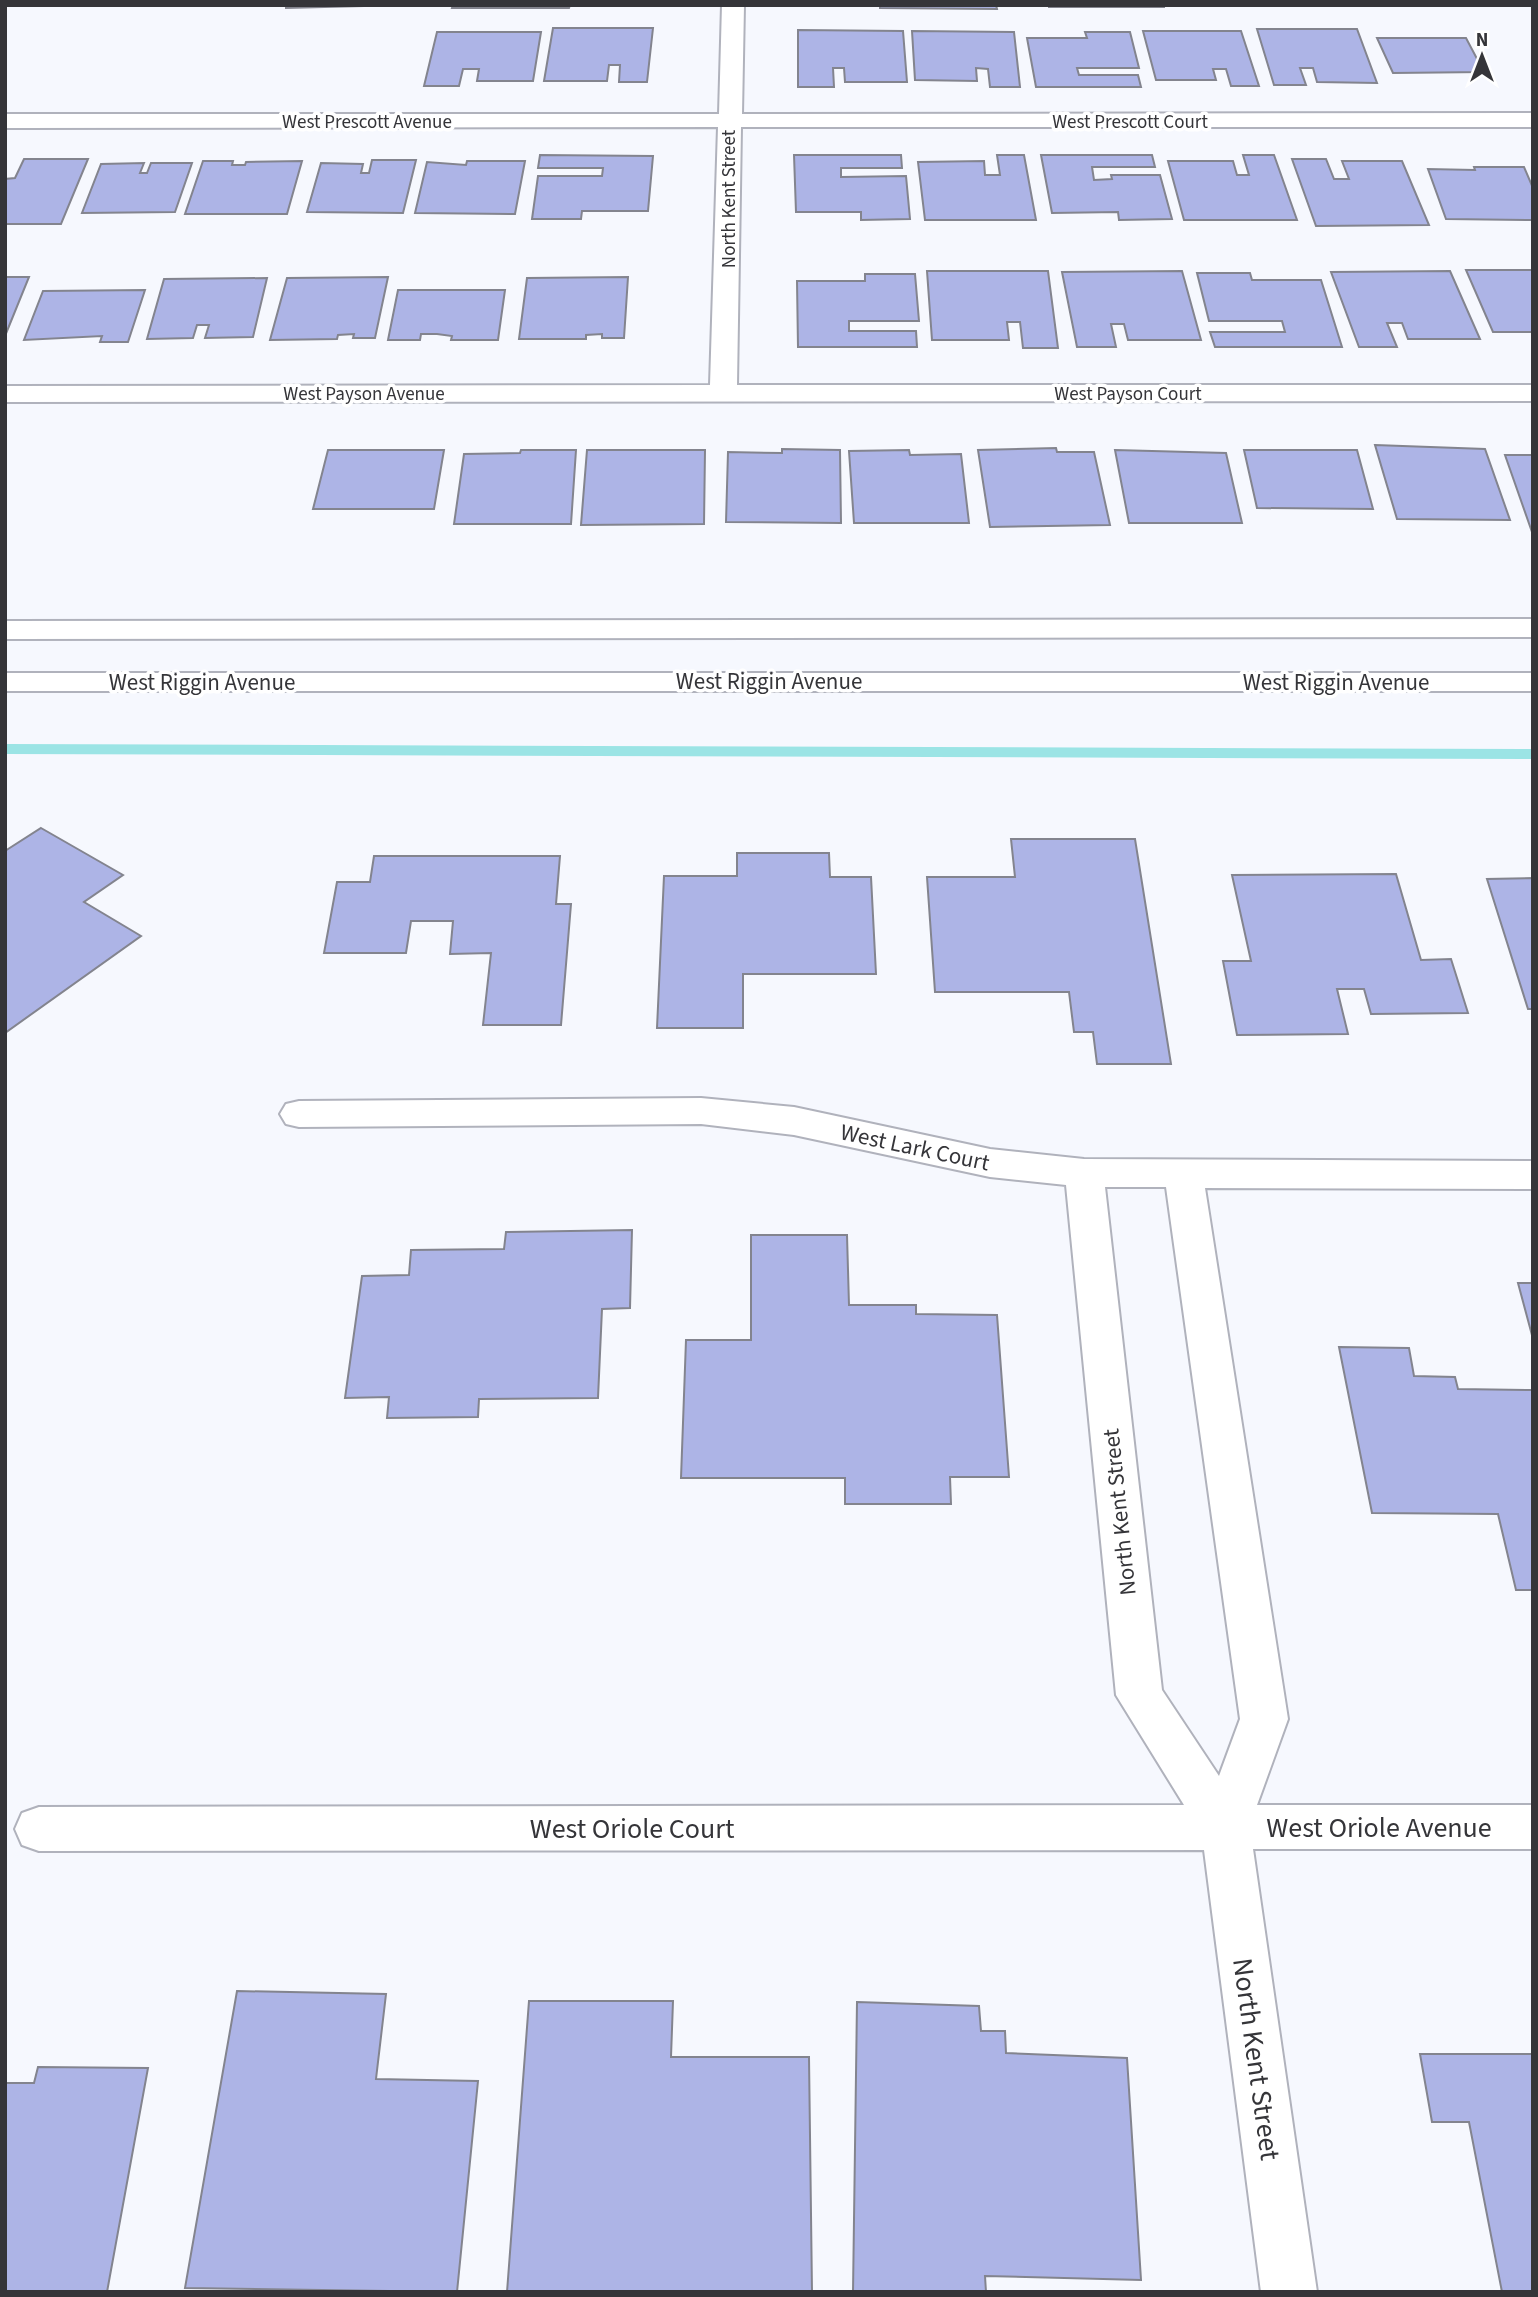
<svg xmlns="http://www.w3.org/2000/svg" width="1538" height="2297" viewBox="0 0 1538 2297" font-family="'Source Sans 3',sans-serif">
<rect width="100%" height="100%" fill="#f6f8fe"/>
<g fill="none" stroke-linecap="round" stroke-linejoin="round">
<polygon fill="#9be4e5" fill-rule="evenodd" points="5,744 1533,749 1533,759 5,754"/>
</g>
<g fill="#adb4e6" stroke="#83848e" stroke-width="2">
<polygon points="286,5 404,5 286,8"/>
<polygon points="453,5 570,5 569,8 452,8"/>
<polygon points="880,5 996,5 997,9 880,8"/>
<rect x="1049" y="5" width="115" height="2"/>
<polygon points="553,28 653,28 647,82 619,82 620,65 609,65 607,81 544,81"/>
<polygon points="1257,29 1357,29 1377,83 1317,82 1313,68 1300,68 1306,85 1274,85"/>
<polygon points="798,30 903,31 907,82 845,82 844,68 833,68 834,87 798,87"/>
<polygon points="912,31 1014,32 1020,87 990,87 988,69 976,68 977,81 915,80"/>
<polygon points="1143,31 1241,31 1259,86 1231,86 1226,69 1213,69 1216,80 1156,80"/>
<polygon points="437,32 541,32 533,81 477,81 479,69 463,69 459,86 424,86"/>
<polygon points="1085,32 1130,32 1139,68 1077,68 1079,75 1138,75 1141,87 1036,87 1027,38 1087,38"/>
<polygon points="1377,38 1466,38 1484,72 1393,73"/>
<polygon points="540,155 653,156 648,211 582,211 581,219 532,219 538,176 602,176 603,168 538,168"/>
<polygon points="794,155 901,155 902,168 841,168 841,177 906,176 910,219 861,220 861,212 796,212"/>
<polygon points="997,155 1024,155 1036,220 925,220 918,162 984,161 985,175 1000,175"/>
<polygon points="1041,155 1152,155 1155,167 1092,167 1094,180 1112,179 1111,175 1160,175 1172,219 1119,220 1118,212 1052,213"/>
<polygon points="1243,155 1274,155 1297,220 1184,220 1168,161 1233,161 1237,175 1249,175"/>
<polygon points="24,159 88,159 61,224 5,224 5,179 15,178"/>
<polygon points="1292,159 1326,159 1334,179 1349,179 1342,161 1402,161 1429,225 1316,226"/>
<polygon points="372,160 416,160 403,213 307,212 321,163 363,164 361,173 369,173"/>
<polygon points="203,161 233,161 232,165 245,165 246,162 302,161 287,214 185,214"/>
<polygon points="467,161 525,161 515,214 415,213 427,162 466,165"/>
<polygon points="144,163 140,173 147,173 151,163 192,163 175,212 82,213 101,164"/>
<polygon points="1474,167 1524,167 1533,188 1533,220 1446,219 1428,169 1475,170"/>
<polygon points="1466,270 1533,270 1533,332 1493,332"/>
<polygon points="927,271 1048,271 1058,348 1023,348 1020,322 1007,322 1009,340 932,340"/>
<polygon points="1182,271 1201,340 1128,340 1124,324 1111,324 1116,347 1077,347 1062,272"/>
<polygon points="1450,271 1480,339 1408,339 1402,323 1387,323 1397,347 1359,347 1331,272"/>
<polygon points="1197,273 1250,273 1252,280 1321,280 1342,347 1215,347 1210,332 1285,332 1282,321 1209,321"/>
<polygon points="865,274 915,274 919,321 849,321 849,331 916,331 917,347 798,347 797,281 865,281"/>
<polygon points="5,277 29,277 5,336"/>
<polygon points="388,277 375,338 353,338 354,334 338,335 337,339 270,340 287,278"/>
<polygon points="628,277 624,338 602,338 602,334 586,335 586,339 519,339 527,278"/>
<polygon points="267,278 253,337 205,338 209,325 197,325 193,338 147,339 164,279"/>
<polygon points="145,290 128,342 100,342 102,336 24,340 43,291"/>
<polygon points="398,290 505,290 498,340 451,340 452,336 437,334 421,334 420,340 388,340"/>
<polygon points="1375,445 1485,449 1510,520 1397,519"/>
<polygon points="1056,448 1057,452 1094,452 1110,525 990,527 978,450"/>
<polygon points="782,449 840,450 841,523 726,522 728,452 782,453"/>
<polygon points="328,450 444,450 434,509 313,509"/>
<polygon points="521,450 576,450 571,524 454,524 464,454 520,453"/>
<polygon points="587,450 705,450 704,524 581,525"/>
<polygon points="909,450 910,455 961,454 969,523 854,523 849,451"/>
<polygon points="1115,450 1226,453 1242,523 1129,523"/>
<polygon points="1244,450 1357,450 1373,509 1257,508"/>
<polygon points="1505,455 1533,455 1533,532 1532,532"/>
<polygon points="41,828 123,875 84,902 141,936 5,1033 5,851"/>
<polygon points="1011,839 1135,839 1171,1064 1097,1064 1093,1032 1074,1032 1069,992 935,992 927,877 1015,877"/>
<polygon points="737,853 829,853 830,877 871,877 876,974 743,974 743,1028 657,1028 664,876 737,876"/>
<polygon points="374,856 560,856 556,904 571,904 561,1025 483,1025 491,953 450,954 453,921 411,921 406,953 324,953 337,882 370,882"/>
<polygon points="1396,874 1421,960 1451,959 1468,1013 1371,1014 1364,989 1337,989 1348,1034 1237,1035 1223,961 1251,961 1232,875"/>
<polygon points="1533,878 1533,1009 1528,1009 1487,879"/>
<polygon points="632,1230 630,1308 602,1309 598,1398 479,1399 478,1417 387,1418 389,1397 345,1398 362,1276 409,1275 411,1250 504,1249 506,1232"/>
<polygon points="751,1235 847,1235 849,1305 916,1305 916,1314 997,1315 1009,1477 950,1477 951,1504 845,1504 845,1478 681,1478 686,1340 751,1340"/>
<polygon points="1518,1283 1533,1283 1533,1339"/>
<polygon points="1339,1347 1409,1348 1414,1376 1455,1377 1458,1389 1533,1390 1533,1590 1516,1590 1498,1514 1372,1513"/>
<polygon points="237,1991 386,1994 376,2079 478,2081 457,2292 185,2288"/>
<polygon points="529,2001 673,2001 671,2057 809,2057 812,2292 507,2292"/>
<polygon points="857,2002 979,2006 981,2031 1005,2031 1006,2053 1127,2058 1141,2280 985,2276 986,2292 853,2292"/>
<polygon points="1420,2054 1533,2054 1533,2292 1502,2292 1469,2122 1432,2122"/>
<polygon points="38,2067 148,2068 107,2292 5,2292 5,2083 34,2083"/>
</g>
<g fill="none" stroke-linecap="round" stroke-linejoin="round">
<defs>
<g id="minor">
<polygon points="722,5 744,5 742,114 1533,113 1533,127 741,127 737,385 1533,385 1533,401 5,402 5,386 710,385 718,127 5,128 5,114 719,114"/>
<path d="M701,1098L794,1107L990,1149L1084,1159L1533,1161V1189L1205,1188L1288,1719L1257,1805H1533V1849H1253L1317,2292H1261L1204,1850L39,1851L22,1845L15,1829L22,1813L39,1807L1184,1805L1116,1695L1066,1185L990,1177L794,1135L701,1124L299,1127L286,1124L280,1114L286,1104L299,1101ZM1105,1187H1166L1240,1719L1219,1776L1162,1690Z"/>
</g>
<g id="secondary">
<polygon points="1533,619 1533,637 5,639 5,621"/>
<rect x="5" y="673" width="1528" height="18"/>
</g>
</defs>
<use href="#minor" stroke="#b0b2bc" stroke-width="4"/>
<use href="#secondary" stroke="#b0b2bc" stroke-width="4"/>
<use href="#minor" fill="#fff" fill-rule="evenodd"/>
<use href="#secondary" fill="#fff" fill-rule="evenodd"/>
</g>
<g text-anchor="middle" stroke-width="7" stroke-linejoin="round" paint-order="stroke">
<g font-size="19" fill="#353539" stroke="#fff">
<text x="367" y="128">West Prescott Avenue</text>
<text x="1130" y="128">West Prescott Court</text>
<text transform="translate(728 199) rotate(-90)" y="7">North Kent Street</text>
<text x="364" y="400">West Payson Avenue</text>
<text x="1128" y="400">West Payson Court</text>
</g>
<g font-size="23" fill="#353539" stroke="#fff">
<text x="769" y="689">West Riggin Avenue</text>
<text x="202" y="690">West Riggin Avenue</text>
<text x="1336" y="690">West Riggin Avenue</text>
<text transform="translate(915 1147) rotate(12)" y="8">West Lark Court</text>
<text transform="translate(1119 1512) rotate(-96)" y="8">North Kent Street</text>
</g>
<g font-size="28" fill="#353539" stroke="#fff">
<text x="1379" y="1837">West Oriole Avenue</text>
<text x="632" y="1838">West Oriole Court</text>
<text transform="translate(1257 2059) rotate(82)" y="10">North Kent Street</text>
</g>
</g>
<rect width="1538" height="2297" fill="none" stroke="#353539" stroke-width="14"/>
<g transform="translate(1482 56)" stroke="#ffffff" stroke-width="5" paint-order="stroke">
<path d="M0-5L12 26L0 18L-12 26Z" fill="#353539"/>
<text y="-10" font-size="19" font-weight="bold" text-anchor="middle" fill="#353539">N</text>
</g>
</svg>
